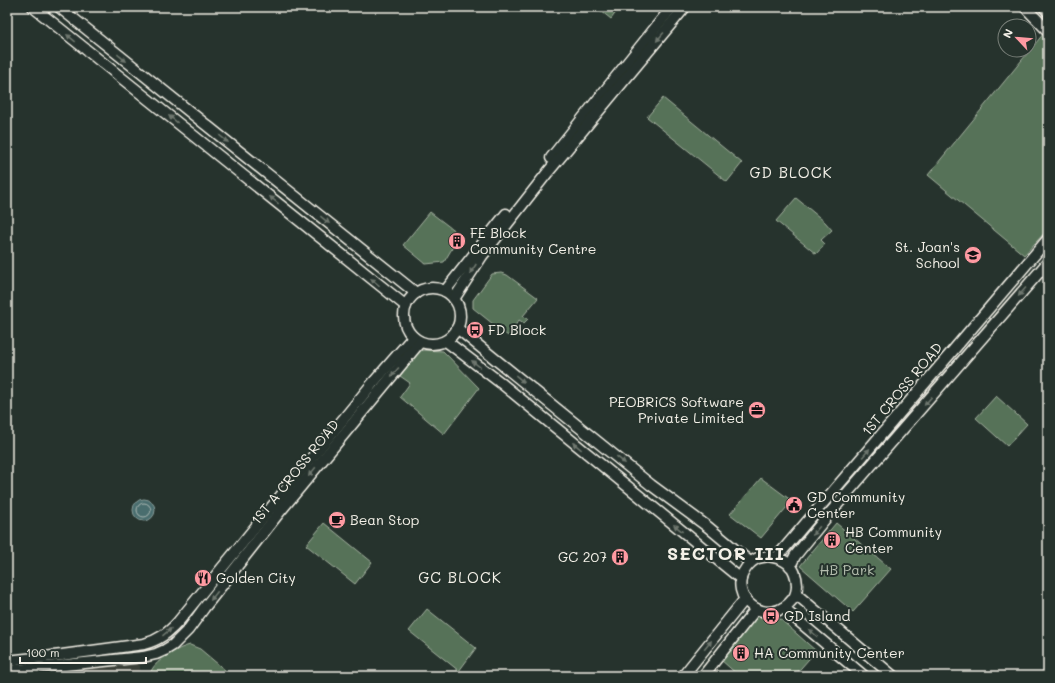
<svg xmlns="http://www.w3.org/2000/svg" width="1055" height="683" viewBox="0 0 1055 683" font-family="Mali,sans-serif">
<rect width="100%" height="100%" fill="#26332d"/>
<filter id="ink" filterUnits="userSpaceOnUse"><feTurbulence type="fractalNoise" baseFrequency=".025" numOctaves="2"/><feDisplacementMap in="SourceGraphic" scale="8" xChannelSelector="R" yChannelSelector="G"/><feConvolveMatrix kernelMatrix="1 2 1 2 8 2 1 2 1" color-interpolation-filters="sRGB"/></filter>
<g filter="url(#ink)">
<polygon fill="#3a4138" points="139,659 141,676 7,676 7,674"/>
<g fill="#567259" stroke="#a5b2a0">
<polygon points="596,7 620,7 611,19"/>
<polygon points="1044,33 1048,37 1048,229 1024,255 928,175"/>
<polygon points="663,98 742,163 727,182 647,117"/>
<polygon points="796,198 825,222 832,230 821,240 825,244 816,254 776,221"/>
<polygon points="430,212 460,235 444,262 426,264 403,245"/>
<polygon points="501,273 507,275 538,298 523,316 528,319 524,323 519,320 508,336 473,308 473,300 492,274"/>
<polygon points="420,350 443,351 479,388 444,434 400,397 410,383 400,376"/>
<polygon points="996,396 1027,424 1007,446 976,418"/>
<polygon points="761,478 792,501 761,538 730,514"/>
<polygon points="324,523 372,562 355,584 306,545"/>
<polygon points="836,523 891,569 853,612 800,566"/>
<polygon points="427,609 476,648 459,671 409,631"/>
<polygon points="756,615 779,618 816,651 794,676 739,676 721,660"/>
<path d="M190,645L200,649L232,676H152L151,671C157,659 178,648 190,645Z"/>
</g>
<circle fill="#496d6e" stroke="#8da29f" cx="144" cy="510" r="11"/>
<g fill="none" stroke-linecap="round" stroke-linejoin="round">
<circle stroke="#b0bcb7" stroke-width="1" cx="144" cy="510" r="7"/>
<defs>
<g id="secondary">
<polyline points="33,7 406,306"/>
<polyline points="59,7 416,293"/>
<polyline points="1025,7 1048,31"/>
<polyline points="1044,7 1048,12"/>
<polyline points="551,158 672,7"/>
<circle cx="432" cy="316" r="28"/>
<polyline points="445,291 506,214"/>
<polyline points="454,299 482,256 548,172 685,7"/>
<polyline points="457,328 495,359 651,485 708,527 750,562"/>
<polyline points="446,341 501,383 741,579"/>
<path d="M767,556C785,558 796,565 797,585C797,590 796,595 793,599C768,631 725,597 746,568C749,564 753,560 758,558C761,557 764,557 767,556Z"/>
<polyline points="777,557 1048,239"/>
<polyline points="790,566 795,556 829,514 1048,262"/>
<polyline points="796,594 893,676"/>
<polyline points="783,608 864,676"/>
<path d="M7,661L62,655L144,644C159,640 168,633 178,622L372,384L413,337"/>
<polyline points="7,671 143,657 156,654 165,650 173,645 188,630 204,608 282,509 420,342"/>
<polyline points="683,676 745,599"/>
<polyline points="703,676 756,609"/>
</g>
</defs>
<use href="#secondary" stroke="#f4f1e8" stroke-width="13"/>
<use href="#secondary" stroke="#26332d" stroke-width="10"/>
</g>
<defs><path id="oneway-solid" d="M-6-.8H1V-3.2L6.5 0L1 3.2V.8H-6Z"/></defs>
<g fill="#6e766e">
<use href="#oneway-solid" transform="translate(660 37) rotate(130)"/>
<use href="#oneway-solid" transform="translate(71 38) rotate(-141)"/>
<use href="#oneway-solid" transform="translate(122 58) rotate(39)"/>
<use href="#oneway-solid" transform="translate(173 119) rotate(-141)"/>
<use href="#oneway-solid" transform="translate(224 139) rotate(39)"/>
<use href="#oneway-solid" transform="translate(274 200) rotate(-141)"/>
<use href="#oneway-solid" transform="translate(325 220) rotate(39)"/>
<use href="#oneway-solid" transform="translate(473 269) rotate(123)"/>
<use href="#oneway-solid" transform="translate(375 282) rotate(-141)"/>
<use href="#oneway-solid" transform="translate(1022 292) rotate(131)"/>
<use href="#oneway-solid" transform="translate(476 364) rotate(-142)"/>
<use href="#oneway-solid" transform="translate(395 372) rotate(130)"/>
<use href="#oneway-solid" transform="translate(520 379) rotate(39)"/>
<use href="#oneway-solid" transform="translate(928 401) rotate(131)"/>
<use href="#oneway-solid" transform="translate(577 446) rotate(-141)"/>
<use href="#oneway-solid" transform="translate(866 453) rotate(-50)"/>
<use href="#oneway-solid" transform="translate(621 460) rotate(39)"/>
<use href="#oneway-solid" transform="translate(312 472) rotate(129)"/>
<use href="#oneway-solid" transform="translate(678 528) rotate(-141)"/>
<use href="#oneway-solid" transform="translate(816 531) rotate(129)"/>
<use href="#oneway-solid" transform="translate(214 596) rotate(128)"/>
<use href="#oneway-solid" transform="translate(167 632) rotate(-40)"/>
<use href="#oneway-solid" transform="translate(813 633) rotate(-140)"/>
<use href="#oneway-solid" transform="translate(708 645) rotate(-51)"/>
</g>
</g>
<defs>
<symbol id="building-disc" viewBox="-11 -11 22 22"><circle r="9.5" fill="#ff9aa2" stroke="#26332d"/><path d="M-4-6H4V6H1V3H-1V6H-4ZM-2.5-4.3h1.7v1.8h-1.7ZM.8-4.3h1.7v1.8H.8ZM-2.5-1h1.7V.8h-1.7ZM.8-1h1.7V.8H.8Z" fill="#111"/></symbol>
<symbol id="school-disc" viewBox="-11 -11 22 22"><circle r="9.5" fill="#ff9aa2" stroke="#26332d"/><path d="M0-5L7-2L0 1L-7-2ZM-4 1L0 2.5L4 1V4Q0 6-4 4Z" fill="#111"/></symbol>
<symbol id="bus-disc" viewBox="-11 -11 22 22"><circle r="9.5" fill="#ff9aa2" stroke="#26332d"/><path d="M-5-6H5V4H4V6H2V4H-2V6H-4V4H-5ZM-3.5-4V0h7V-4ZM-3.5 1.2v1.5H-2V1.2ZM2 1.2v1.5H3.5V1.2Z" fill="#111"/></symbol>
<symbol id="office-disc" viewBox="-11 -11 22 22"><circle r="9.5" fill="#ff9aa2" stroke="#26332d"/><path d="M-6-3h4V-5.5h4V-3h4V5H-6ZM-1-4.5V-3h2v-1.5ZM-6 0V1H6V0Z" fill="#111"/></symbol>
<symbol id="civic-disc" viewBox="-11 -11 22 22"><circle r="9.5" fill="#ff9aa2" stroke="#26332d"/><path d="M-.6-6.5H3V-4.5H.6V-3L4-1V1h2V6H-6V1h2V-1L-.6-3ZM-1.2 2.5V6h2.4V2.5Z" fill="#111"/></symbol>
<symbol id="cafe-disc" viewBox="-11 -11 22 22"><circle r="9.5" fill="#ff9aa2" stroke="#26332d"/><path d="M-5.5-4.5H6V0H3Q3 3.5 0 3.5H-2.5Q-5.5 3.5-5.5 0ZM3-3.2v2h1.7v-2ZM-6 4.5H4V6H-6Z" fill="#111"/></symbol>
<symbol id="restaurant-disc" viewBox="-11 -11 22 22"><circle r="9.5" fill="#ff9aa2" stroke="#26332d"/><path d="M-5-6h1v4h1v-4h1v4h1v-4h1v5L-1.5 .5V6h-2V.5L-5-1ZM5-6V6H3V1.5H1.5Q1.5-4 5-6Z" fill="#111"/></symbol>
</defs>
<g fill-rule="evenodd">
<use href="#building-disc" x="447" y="231" width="20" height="20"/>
<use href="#school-disc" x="963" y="245" width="20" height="20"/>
<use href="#bus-disc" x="465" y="320" width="20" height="20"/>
<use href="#office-disc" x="747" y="400" width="20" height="20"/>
<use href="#civic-disc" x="784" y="495" width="20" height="20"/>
<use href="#cafe-disc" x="327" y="510" width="20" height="20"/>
<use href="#building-disc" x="822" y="530" width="20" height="20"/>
<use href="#building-disc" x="610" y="547" width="20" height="20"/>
<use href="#restaurant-disc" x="193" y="568" width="20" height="20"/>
<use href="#bus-disc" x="761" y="606" width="20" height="20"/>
<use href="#building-disc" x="731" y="643" width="20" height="20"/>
</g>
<g text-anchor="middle" stroke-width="4" stroke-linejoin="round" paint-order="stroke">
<g font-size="14" fill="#f4f1e8" stroke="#26332d" text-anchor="start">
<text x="470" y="238">FE Block<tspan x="470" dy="16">Community Centre</tspan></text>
<text x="960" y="252" text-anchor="end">St. Joan's<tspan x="960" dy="16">School</tspan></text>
<text x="488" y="335">FD Block</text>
<text x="744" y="407" text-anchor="end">PEOBRiCS Software<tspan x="744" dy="16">Private Limited</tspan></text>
<text x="807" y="502">GD Community<tspan x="807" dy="16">Center</tspan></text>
<text x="350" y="525">Bean Stop</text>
<text x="845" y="537">HB Community<tspan x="845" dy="16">Center</tspan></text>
<text x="607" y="562" text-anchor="end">GC 207</text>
<text x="216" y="583">Golden City</text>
<text x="784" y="621">GD Island</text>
<text x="754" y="658">HA Community Center</text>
</g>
<g font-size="14" fill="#f4f1e8" stroke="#26332d">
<text transform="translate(902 389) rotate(-50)" y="5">1ST CROSS ROAD</text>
<text transform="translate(295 472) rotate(-51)" y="5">1ST A CROSS ROAD</text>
</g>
<g font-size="14" fill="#b5beaf" stroke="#26332d">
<text x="847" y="575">HB Park</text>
</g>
<g font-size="15" letter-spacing="1" fill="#f4f1e8" stroke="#26332d">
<text x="791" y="178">GD BLOCK</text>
<text x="460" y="583">GC BLOCK</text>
</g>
<g font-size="18" font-weight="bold" letter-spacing="1" fill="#f4f1e8" stroke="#26332d">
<text x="726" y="560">SECTOR III</text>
</g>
</g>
<rect width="1055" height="683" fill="none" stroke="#26332d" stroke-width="24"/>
<rect x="12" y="12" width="1031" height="659" fill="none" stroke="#f4f1e8" stroke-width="1.5" filter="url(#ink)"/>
<g transform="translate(1017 38) rotate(296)"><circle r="19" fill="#26332d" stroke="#787f78"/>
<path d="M0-3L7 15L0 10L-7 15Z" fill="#ff9aa2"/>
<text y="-6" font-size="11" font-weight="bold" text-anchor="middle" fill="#f4f1e8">N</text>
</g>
<path d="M20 657v6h126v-6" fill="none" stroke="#f4f1e8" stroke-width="2"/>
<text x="26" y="657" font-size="12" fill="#f4f1e8" stroke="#26332d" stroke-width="3" paint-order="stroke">100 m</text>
</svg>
